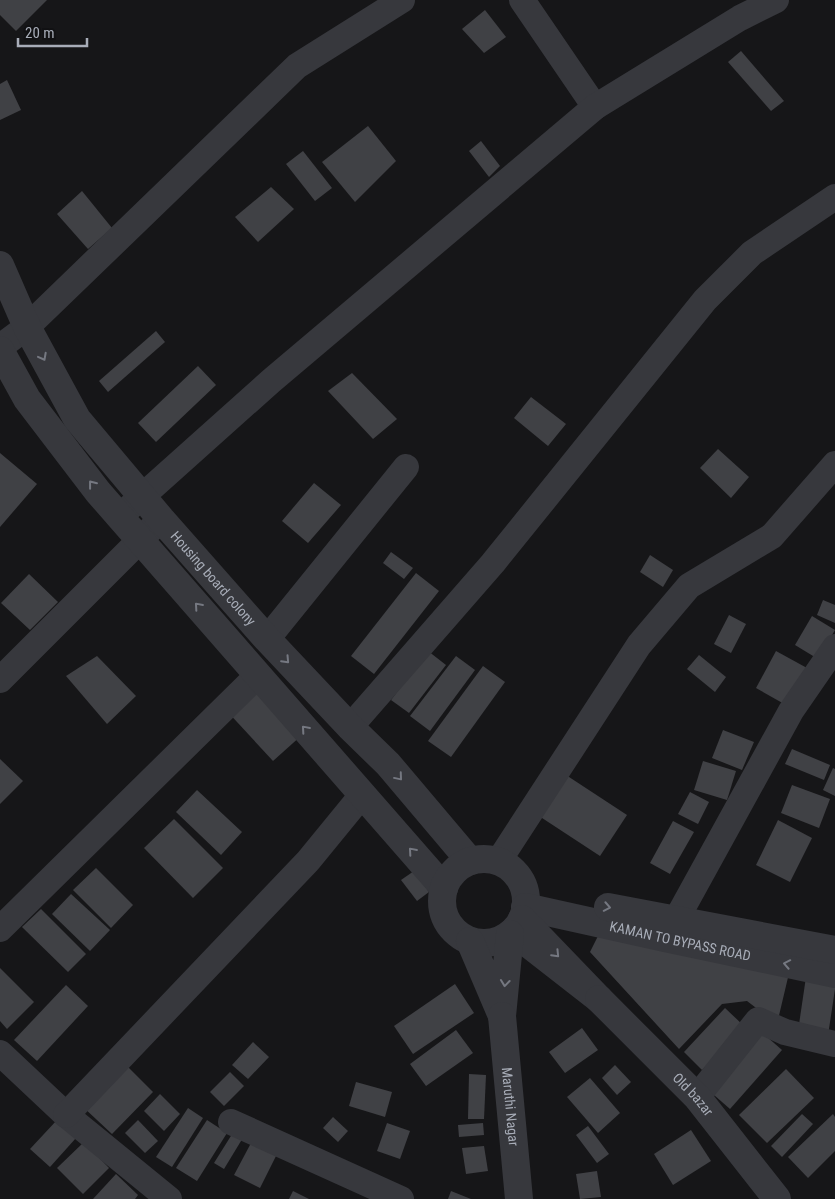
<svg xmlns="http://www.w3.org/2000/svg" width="835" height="1199" viewBox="0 0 835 1199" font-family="'Roboto Condensed',sans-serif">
<rect width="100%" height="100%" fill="#161618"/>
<g fill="#404145">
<polygon points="0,0 47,0 16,31 0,15"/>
<polygon points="485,10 506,37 484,53 462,29"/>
<polygon points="741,51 784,101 771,111 728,62"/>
<polygon points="7,80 21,110 0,120 0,84"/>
<polygon points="368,126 396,161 355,202 322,162"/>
<polygon points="481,141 500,166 489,177 469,151"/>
<polygon points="303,151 332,188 315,201 286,164"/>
<polygon points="271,187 294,209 258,242 235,217"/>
<polygon points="82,191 112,228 88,249 57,214"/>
<polygon points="156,331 165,342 108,392 99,381"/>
<polygon points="198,366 216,385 156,442 138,423"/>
<polygon points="352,373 397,419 373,439 328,391"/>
<polygon points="531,397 566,424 548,446 514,418"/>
<polygon points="718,449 749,477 731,498 700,468"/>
<polygon points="0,453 37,484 0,527"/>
<polygon points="314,483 341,505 308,543 282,521"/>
<polygon points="391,552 413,568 404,579 383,563"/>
<polygon points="650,555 673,570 663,587 640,572"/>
<polygon points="416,573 439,591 374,674 351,656"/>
<polygon points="29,574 58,602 30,630 1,603"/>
<polygon points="823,600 835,605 835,623 817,615"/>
<polygon points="729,615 746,624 731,653 714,644"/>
<polygon points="812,616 835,630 818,659 795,645"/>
<polygon points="428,651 446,665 409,713 391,700"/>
<polygon points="776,651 807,668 786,705 756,688"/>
<polygon points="699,655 726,677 715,692 687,669"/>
<polygon points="97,656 136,696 107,724 66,676"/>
<polygon points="456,656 475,670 430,731 410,716"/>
<polygon points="483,666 505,682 451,757 428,741"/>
<polygon points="254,682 302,735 273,761 225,709"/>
<polygon points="723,730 754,742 742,770 712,758"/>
<polygon points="792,749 830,765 824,780 785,764"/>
<polygon points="0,759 23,781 0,804"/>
<polygon points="703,761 736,771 727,800 694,790"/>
<polygon points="833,768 835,769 835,796 823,790"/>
<polygon points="566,775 627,815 600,856 539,816"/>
<polygon points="792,785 830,799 819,828 781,813"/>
<polygon points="197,790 242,832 221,855 176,812"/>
<polygon points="690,792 709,802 698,824 678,814"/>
<polygon points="174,819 223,868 193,898 144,848"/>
<polygon points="778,820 812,838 790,882 756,865"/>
<polygon points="673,821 694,832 670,874 650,863"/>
<polygon points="96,868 133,905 111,928 73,890"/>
<polygon points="414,871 429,892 417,901 401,880"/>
<polygon points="71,894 110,930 90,951 52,914"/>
<polygon points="41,909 86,954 68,972 22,927"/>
<polygon points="601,930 790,969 777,1024 747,1001 722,1004 679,1049 590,952"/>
<polygon points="0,968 34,1002 7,1029 0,1021"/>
<polygon points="806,977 835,982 835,989 827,1042 797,1038"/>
<polygon points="455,984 474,1013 413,1054 394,1026"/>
<polygon points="66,985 88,1006 37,1061 14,1040"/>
<polygon points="725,1008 744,1026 702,1070 684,1052"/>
<polygon points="582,1028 598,1050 565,1073 549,1052"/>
<polygon points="758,1029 782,1050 730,1109 706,1088"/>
<polygon points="456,1030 473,1053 426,1086 410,1064"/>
<polygon points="253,1042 269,1057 248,1079 232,1065"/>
<polygon points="124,1063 153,1092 112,1134 82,1106"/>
<polygon points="615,1065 631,1082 617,1095 602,1078"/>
<polygon points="786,1069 814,1098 767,1143 739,1115"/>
<polygon points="230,1072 244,1086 224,1106 210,1092"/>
<polygon points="469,1074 486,1075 484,1119 468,1119"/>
<polygon points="590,1078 620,1113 598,1133 567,1097"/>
<polygon points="356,1082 392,1092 385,1117 349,1106"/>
<polygon points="160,1094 180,1114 164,1131 144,1111"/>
<polygon points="188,1108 203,1118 172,1167 156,1157"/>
<polygon points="802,1114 813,1124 782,1157 771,1146"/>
<polygon points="833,1114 835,1117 835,1151 808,1178 788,1157"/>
<polygon points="333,1117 348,1131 338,1142 323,1128"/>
<polygon points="57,1120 76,1138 50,1167 30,1149"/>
<polygon points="138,1120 158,1141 145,1153 125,1133"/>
<polygon points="207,1120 227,1133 197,1181 176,1168"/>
<polygon points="387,1123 410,1131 400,1159 377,1151"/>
<polygon points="483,1123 484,1135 459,1137 458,1125"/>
<polygon points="588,1126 609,1154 597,1163 576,1135"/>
<polygon points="691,1130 711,1161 673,1185 654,1154"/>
<polygon points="234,1131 244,1136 224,1169 214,1163"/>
<polygon points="84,1142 109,1168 83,1194 57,1168"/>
<polygon points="251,1143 276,1156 260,1188 234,1175"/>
<polygon points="484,1146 488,1171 466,1174 462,1148"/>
<polygon points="597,1171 601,1197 580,1199 576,1174"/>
<polygon points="116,1174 138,1195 135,1199 93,1199"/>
<polygon points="293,1191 309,1199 289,1199"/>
<polygon points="451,1191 471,1199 448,1199"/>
</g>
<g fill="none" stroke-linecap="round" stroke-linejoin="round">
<g stroke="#37383d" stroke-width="26">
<polyline points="522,0 595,107"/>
<polyline points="0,347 27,327 297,66 402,0"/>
<polyline points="119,517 271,381 595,107 740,18 776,0"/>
<polyline points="267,639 406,467"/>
<polyline points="0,680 161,519"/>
<polyline points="350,727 493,563 705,300 752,253 835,197"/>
<polyline points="498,862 639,645 689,586 772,536 835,464"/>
<polyline points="676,920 791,711 835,647"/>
<polyline points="0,929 258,675"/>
<polyline points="0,1053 66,1115 169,1199"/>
<polyline points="697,1097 758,1020 785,1032 835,1044"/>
<polyline points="66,1115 308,861 362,795"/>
<polyline points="231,1122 401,1199"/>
</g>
<g stroke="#37383d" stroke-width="28">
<path id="s1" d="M0,265L27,327L77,419L161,519L267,639L350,727L388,764L470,861"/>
<polyline points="0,350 27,399 98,492 444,888"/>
<circle cx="484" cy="901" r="42"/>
<path id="s2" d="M525,907L665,938L835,974"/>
<polyline points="608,907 835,950"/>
<polyline points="513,932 599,999 522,919"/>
<polyline points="470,941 502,1016 510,934"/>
<path id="s3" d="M599,999L697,1097L777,1199"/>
<path id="s4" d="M502,1016L519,1199"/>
</g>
</g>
<defs><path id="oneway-chevron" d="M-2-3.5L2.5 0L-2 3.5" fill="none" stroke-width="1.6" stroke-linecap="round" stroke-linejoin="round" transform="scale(1.25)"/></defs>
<g stroke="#757881">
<use href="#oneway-chevron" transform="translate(43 357) rotate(62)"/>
<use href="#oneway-chevron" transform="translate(92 484) rotate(-128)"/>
<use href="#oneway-chevron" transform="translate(198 606) rotate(-131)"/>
<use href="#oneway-chevron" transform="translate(286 660) rotate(47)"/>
<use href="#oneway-chevron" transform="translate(305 729) rotate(-131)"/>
<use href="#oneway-chevron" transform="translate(399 777) rotate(50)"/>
<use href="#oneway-chevron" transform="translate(412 851) rotate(-131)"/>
<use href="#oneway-chevron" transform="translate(607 907) rotate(11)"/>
<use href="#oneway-chevron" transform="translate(556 954) rotate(46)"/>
<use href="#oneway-chevron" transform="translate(787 964) rotate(-169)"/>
<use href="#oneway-chevron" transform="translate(505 983) rotate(96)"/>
</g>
<g text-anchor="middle" stroke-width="4.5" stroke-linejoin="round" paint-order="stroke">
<g font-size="14" fill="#a8adb8" stroke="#111113">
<text dy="5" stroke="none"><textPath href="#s1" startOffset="382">Housing board colony</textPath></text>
<text dy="5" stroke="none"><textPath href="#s2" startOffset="159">KAMAN TO BYPASS ROAD</textPath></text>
<text dy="5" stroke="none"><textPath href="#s3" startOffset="134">Old bazar</textPath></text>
<text dy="5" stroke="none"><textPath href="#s4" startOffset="91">Maruthi Nagar</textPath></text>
</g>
</g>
<path d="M18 38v8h69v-8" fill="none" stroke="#a8adb8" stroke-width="2.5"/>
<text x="25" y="38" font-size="15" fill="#a8adb8" stroke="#111113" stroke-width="4" paint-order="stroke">20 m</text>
</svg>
